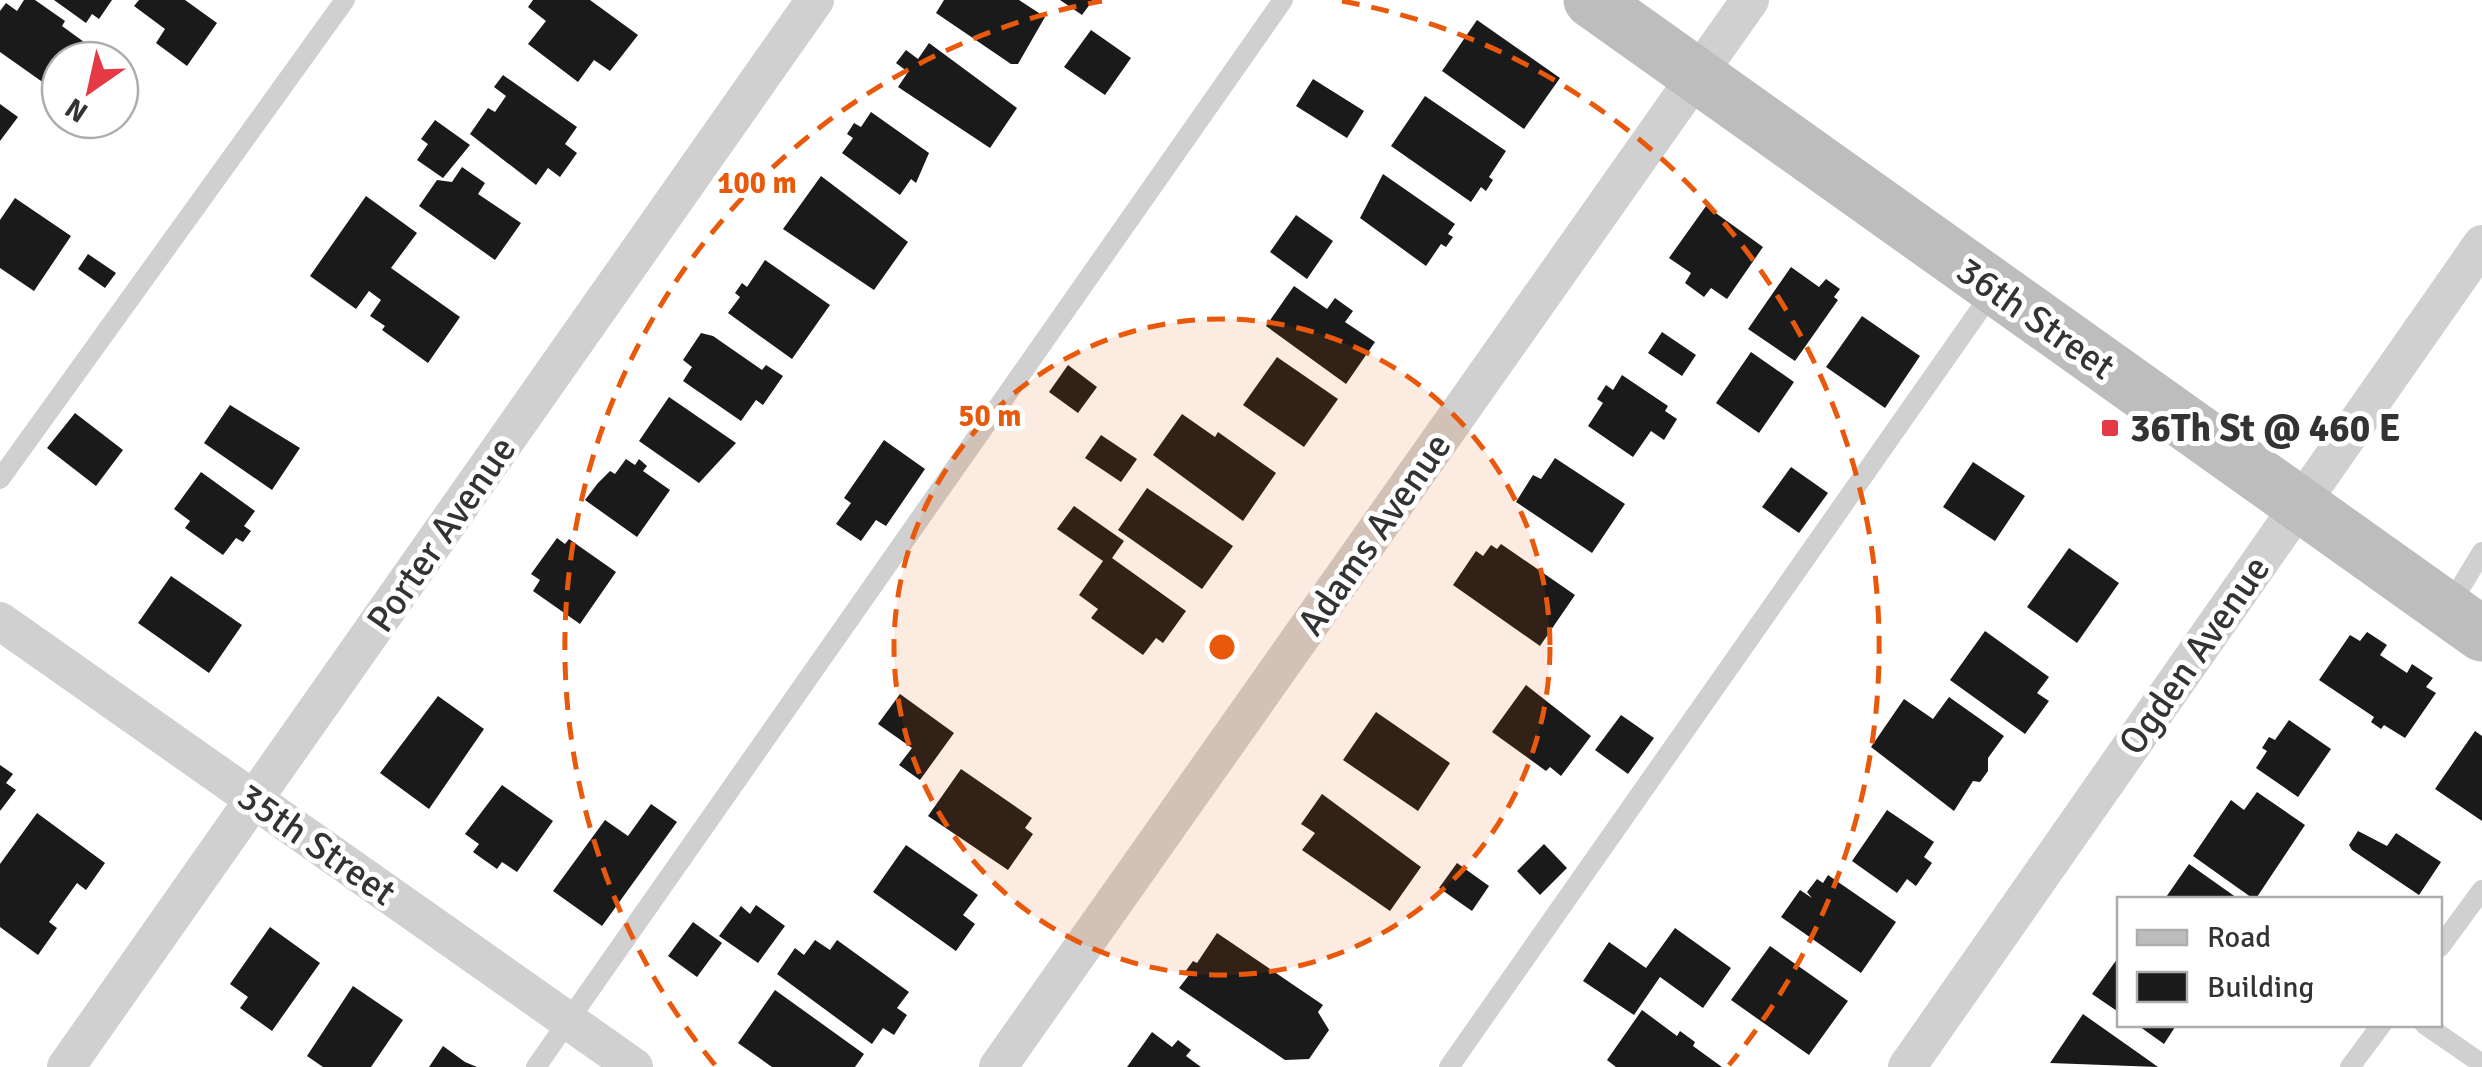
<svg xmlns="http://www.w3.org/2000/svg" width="2482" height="1067" viewBox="0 0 2482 1067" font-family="Signika,sans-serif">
<rect width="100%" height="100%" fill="#fff"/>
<g fill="#1a1a1a">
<polygon points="24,0 35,0 65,21 62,26 95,50 89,60 60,60 60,74 51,88 0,52 0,11 6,3 17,11"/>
<polygon points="54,0 112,0 99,19 92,14 86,23"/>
<polygon points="139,0 185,0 217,23 187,66 156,43 165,29 134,6"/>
<polygon points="533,0 590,0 638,35 610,71 594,60 578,82 528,44 546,21 528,7"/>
<polygon points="944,0 1019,0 1045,17 1018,64 1011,64 936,13"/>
<polygon points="1060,0 1093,0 1082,15"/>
<polygon points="1477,20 1560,78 1524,129 1442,71"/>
<polygon points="1091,30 1131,58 1105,95 1064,67"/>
<polygon points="929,43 1017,108 990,148 898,87 908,72 896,63 906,50 918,59"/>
<polygon points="503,75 577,127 565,144 577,153 560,177 548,168 536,185 470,134 488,108 495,112 506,96 494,87"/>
<polygon points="1313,79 1364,111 1347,138 1296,106"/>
<polygon points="1425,96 1506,151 1489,177 1493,180 1486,191 1481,187 1471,202 1391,146"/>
<polygon points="0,104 18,117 0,141"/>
<polygon points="871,112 929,153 916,183 911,179 900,195 842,153 853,138 847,134 854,123 861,127"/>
<polygon points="435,120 470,145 443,178 417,160 428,144 421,139"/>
<polygon points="462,167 485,183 478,194 521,223 495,260 419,206 437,180 452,182"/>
<polygon points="1383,174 1455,224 1448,234 1453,237 1446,247 1441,244 1426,266 1360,218"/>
<polygon points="821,176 908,242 874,290 783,229"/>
<polygon points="366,196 417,233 391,268 460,317 428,363 382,330 385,326 370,316 381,300 369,291 356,309 310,276"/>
<polygon points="15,198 71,236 34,291 0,268 0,220"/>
<polygon points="1706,206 1763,247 1727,299 1711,288 1704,297 1685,283 1691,273 1669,258"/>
<polygon points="1296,215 1333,241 1307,279 1270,252"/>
<polygon points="88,254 116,273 105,288 78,269"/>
<polygon points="765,260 830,305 792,359 728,313 740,297 735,293 742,283 747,287"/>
<polygon points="1791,267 1819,287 1826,279 1840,289 1834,297 1838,300 1795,361 1748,329"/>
<polygon points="1294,286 1327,309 1335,298 1353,311 1345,322 1375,342 1346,384 1266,326"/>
<polygon points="1862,316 1920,356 1885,408 1826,367"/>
<polygon points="1662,332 1696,355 1682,376 1648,353"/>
<polygon points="701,333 713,336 762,370 766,365 783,376 763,405 756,400 741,421 683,381 692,367 683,360"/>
<polygon points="1751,352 1794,382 1759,433 1716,403"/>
<polygon points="1277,357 1338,399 1304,447 1243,405"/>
<polygon points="1068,365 1097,387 1078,413 1049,392"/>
<polygon points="1622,375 1668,406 1665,411 1677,419 1664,440 1651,431 1633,457 1588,426 1603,403 1597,399 1606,385 1613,390"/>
<polygon points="669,397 736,443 699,483 639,441"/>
<polygon points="230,405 300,448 272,490 204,443"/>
<polygon points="75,413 123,450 96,486 47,448"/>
<polygon points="1182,414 1215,437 1218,432 1276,473 1243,521 1153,455"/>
<polygon points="1101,435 1137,459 1121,482 1085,458"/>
<polygon points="884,440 925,469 886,526 876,520 861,541 836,524 851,503 844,498"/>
<polygon points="1555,458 1625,504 1592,553 1516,502 1533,475 1541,479"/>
<polygon points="626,459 635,465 639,459 647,466 643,471 670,490 637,537 585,500 598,483 610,471 615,474"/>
<polygon points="1973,462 2025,496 1995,541 1943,507"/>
<polygon points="1791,467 1828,493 1799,533 1762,507"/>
<polygon points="201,472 255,511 244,526 251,531 243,542 236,538 223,555 185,528 190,521 174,509"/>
<polygon points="1147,488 1233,546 1202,589 1118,530"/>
<polygon points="1074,506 1124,541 1112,558 1186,611 1163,643 1156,638 1143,655 1091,618 1098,609 1079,595 1103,561 1057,529"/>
<polygon points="557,538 565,544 569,539 616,572 580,624 533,591 540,580 531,574"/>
<polygon points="1501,544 1575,595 1540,646 1453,585 1476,551 1483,556 1491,545 1497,549"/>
<polygon points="2069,548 2119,583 2077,643 2027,607"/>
<polygon points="171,576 242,625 209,673 138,623"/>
<polygon points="1985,631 2049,677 2037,693 2049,701 2025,734 1950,680"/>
<polygon points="2367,632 2387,645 2380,655 2407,673 2412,664 2433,678 2426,687 2436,693 2405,738 2384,725 2381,729 2371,722 2374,717 2319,680 2350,635 2360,641"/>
<polygon points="1526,685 1591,736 1561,776 1550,767 1546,771 1492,732"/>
<polygon points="900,694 954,733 920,780 899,765 912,748 878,724"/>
<polygon points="438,696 484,729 429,809 380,773"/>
<polygon points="1949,697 2004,736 1988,758 1988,771 1980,782 1973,781 1954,811 1871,747 1904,699 1933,719"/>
<polygon points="1376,712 1450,763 1418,811 1343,760"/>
<polygon points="1621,715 1654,738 1628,774 1595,750"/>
<polygon points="2289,720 2331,749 2298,797 2256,768 2267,751 2262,748 2269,737 2275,740"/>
<polygon points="2475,731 2482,736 2482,821 2435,789"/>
<polygon points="0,765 13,774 6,783 16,790 0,811"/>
<polygon points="961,769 1032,818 1025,828 1033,834 1008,870 928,816"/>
<polygon points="502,785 553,821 517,872 502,862 497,869 473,852 479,844 465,834"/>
<polygon points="2257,792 2305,825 2255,900 2193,856 2231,800 2244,810"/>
<polygon points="1322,794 1421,867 1390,911 1302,850 1315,833 1301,824"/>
<polygon points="651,804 677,822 602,926 553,891 605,820 628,836"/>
<polygon points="1887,810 1934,842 1924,857 1932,863 1916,886 1907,879 1897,893 1852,861"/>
<polygon points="37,813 105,863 86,890 77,883 49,922 57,928 38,955 0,927 0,864"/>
<polygon points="2358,831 2387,846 2396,833 2441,862 2419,895 2352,850 2349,845"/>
<polygon points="1544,844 1567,868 1540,895 1517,871"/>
<polygon points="906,845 978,895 963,915 975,924 956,951 873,892"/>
<polygon points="1457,863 1489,886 1472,911 1439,888"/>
<polygon points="2189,864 2240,900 2164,900"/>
<polygon points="1828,875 1896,922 1861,973 1781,917 1800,890 1812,898 1807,892 1817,879 1823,883"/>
<polygon points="756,905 785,926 758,963 719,936 741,906 750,914"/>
<polygon points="693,922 722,943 697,977 668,956"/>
<polygon points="270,927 320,963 272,1031 240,1008 248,997 230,984"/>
<polygon points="1675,928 1731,968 1703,1008 1660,977 1634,1015 1583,981 1609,942 1646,968"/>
<polygon points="1217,933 1323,1005 1318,1012 1329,1030 1309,1059 1285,1060 1179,988 1189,975 1185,972 1193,961 1197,963"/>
<polygon points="815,940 830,950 837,940 909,992 897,1008 907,1015 894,1035 883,1028 872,1044 777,974 795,948 804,955"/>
<polygon points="1770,946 1848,1001 1809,1055 1731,1000"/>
<polygon points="2120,955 2120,1013 2092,994"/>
<polygon points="353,986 403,1020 371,1067 323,1067 307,1056"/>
<polygon points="775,990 864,1054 855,1067 772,1067 738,1043"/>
<polygon points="1642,1010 1677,1036 1680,1031 1695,1042 1693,1046 1722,1067 1616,1067 1607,1060"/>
<polygon points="2083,1014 2144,1057 2158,1067 2050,1063"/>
<polygon points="2136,1024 2177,1024 2164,1044"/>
<polygon points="1152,1032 1172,1047 1178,1040 1191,1050 1186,1056 1201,1067 1127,1067"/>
<polygon points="443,1046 465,1062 477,1067 429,1067"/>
</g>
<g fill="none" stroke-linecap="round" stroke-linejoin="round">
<g stroke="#d0d0d0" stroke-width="20">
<polyline points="0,479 345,0"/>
<polyline points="2448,608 2482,552"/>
<polyline points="2440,947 2482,890"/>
<polyline points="2424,1024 2482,1064"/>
<polyline points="536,1067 1283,0"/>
<polyline points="1449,1067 1993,291"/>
<polyline points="2350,1067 2382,1024"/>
</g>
<g stroke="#d0d0d0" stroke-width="38">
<polyline points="0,621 634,1067"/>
<polyline points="66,1067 815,0"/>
<polyline points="998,1067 1750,0"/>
<polyline points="1907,1067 2482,244"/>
</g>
<polyline stroke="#bdbdbd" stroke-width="55" points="1591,0 2482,634"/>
</g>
<circle cx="1222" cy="647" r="328" fill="#e8590c" fill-opacity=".12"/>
<g fill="none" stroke="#e8590c" stroke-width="5" stroke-dasharray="18 12">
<circle cx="1222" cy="647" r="328"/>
<path d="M715 1065A657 657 0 0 1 1102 1M1342 1A657 657 0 0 1 1729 1065"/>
</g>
<rect fill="#e63946" stroke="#fff" stroke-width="4" x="2100" y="418" width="20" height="20" rx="5"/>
<g text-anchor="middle" stroke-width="10" stroke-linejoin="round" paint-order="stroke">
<g font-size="38" fill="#333" stroke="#fff">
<text transform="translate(2036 318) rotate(35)" y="13">36th Street</text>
<text transform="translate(441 534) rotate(-55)" y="13">Porter Avenue</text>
<text transform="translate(1374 534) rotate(-55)" y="13">Adams Avenue</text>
<text transform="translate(2194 655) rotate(-55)" y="13">Ogden Avenue</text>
<text transform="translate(317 844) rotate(35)" y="13">35th Street</text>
</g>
<g font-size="38" font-weight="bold" fill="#333" stroke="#fff" text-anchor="start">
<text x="2130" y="441">36Th St @ 460 E</text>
</g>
</g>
<circle cx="1222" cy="647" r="15" fill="#e8590c" stroke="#fff" stroke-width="5"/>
<g font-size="30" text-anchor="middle" font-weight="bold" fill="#e8590c" stroke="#fff" stroke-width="10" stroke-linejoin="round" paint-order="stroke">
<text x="757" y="193">100 m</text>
<text x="990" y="426">50 m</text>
</g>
<rect x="2117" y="897" width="325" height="130" fill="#ffffff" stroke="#adadad" stroke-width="2.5"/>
<rect x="2137" y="930" width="50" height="15" fill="#bdbdbd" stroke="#adadad" stroke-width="2.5"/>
<text x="2207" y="947" font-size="30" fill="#333333">Road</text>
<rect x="2137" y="972" width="50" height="30" fill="#1a1a1a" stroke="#adadad" stroke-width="2.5"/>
<text x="2207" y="997" font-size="30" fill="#333333">Building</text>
<g transform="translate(90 90) rotate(214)"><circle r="48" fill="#ffffff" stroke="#adadad" stroke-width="2.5"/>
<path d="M0-8L18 38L0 25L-18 38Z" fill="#e63946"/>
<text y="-15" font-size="28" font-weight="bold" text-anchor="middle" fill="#333333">N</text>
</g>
</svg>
